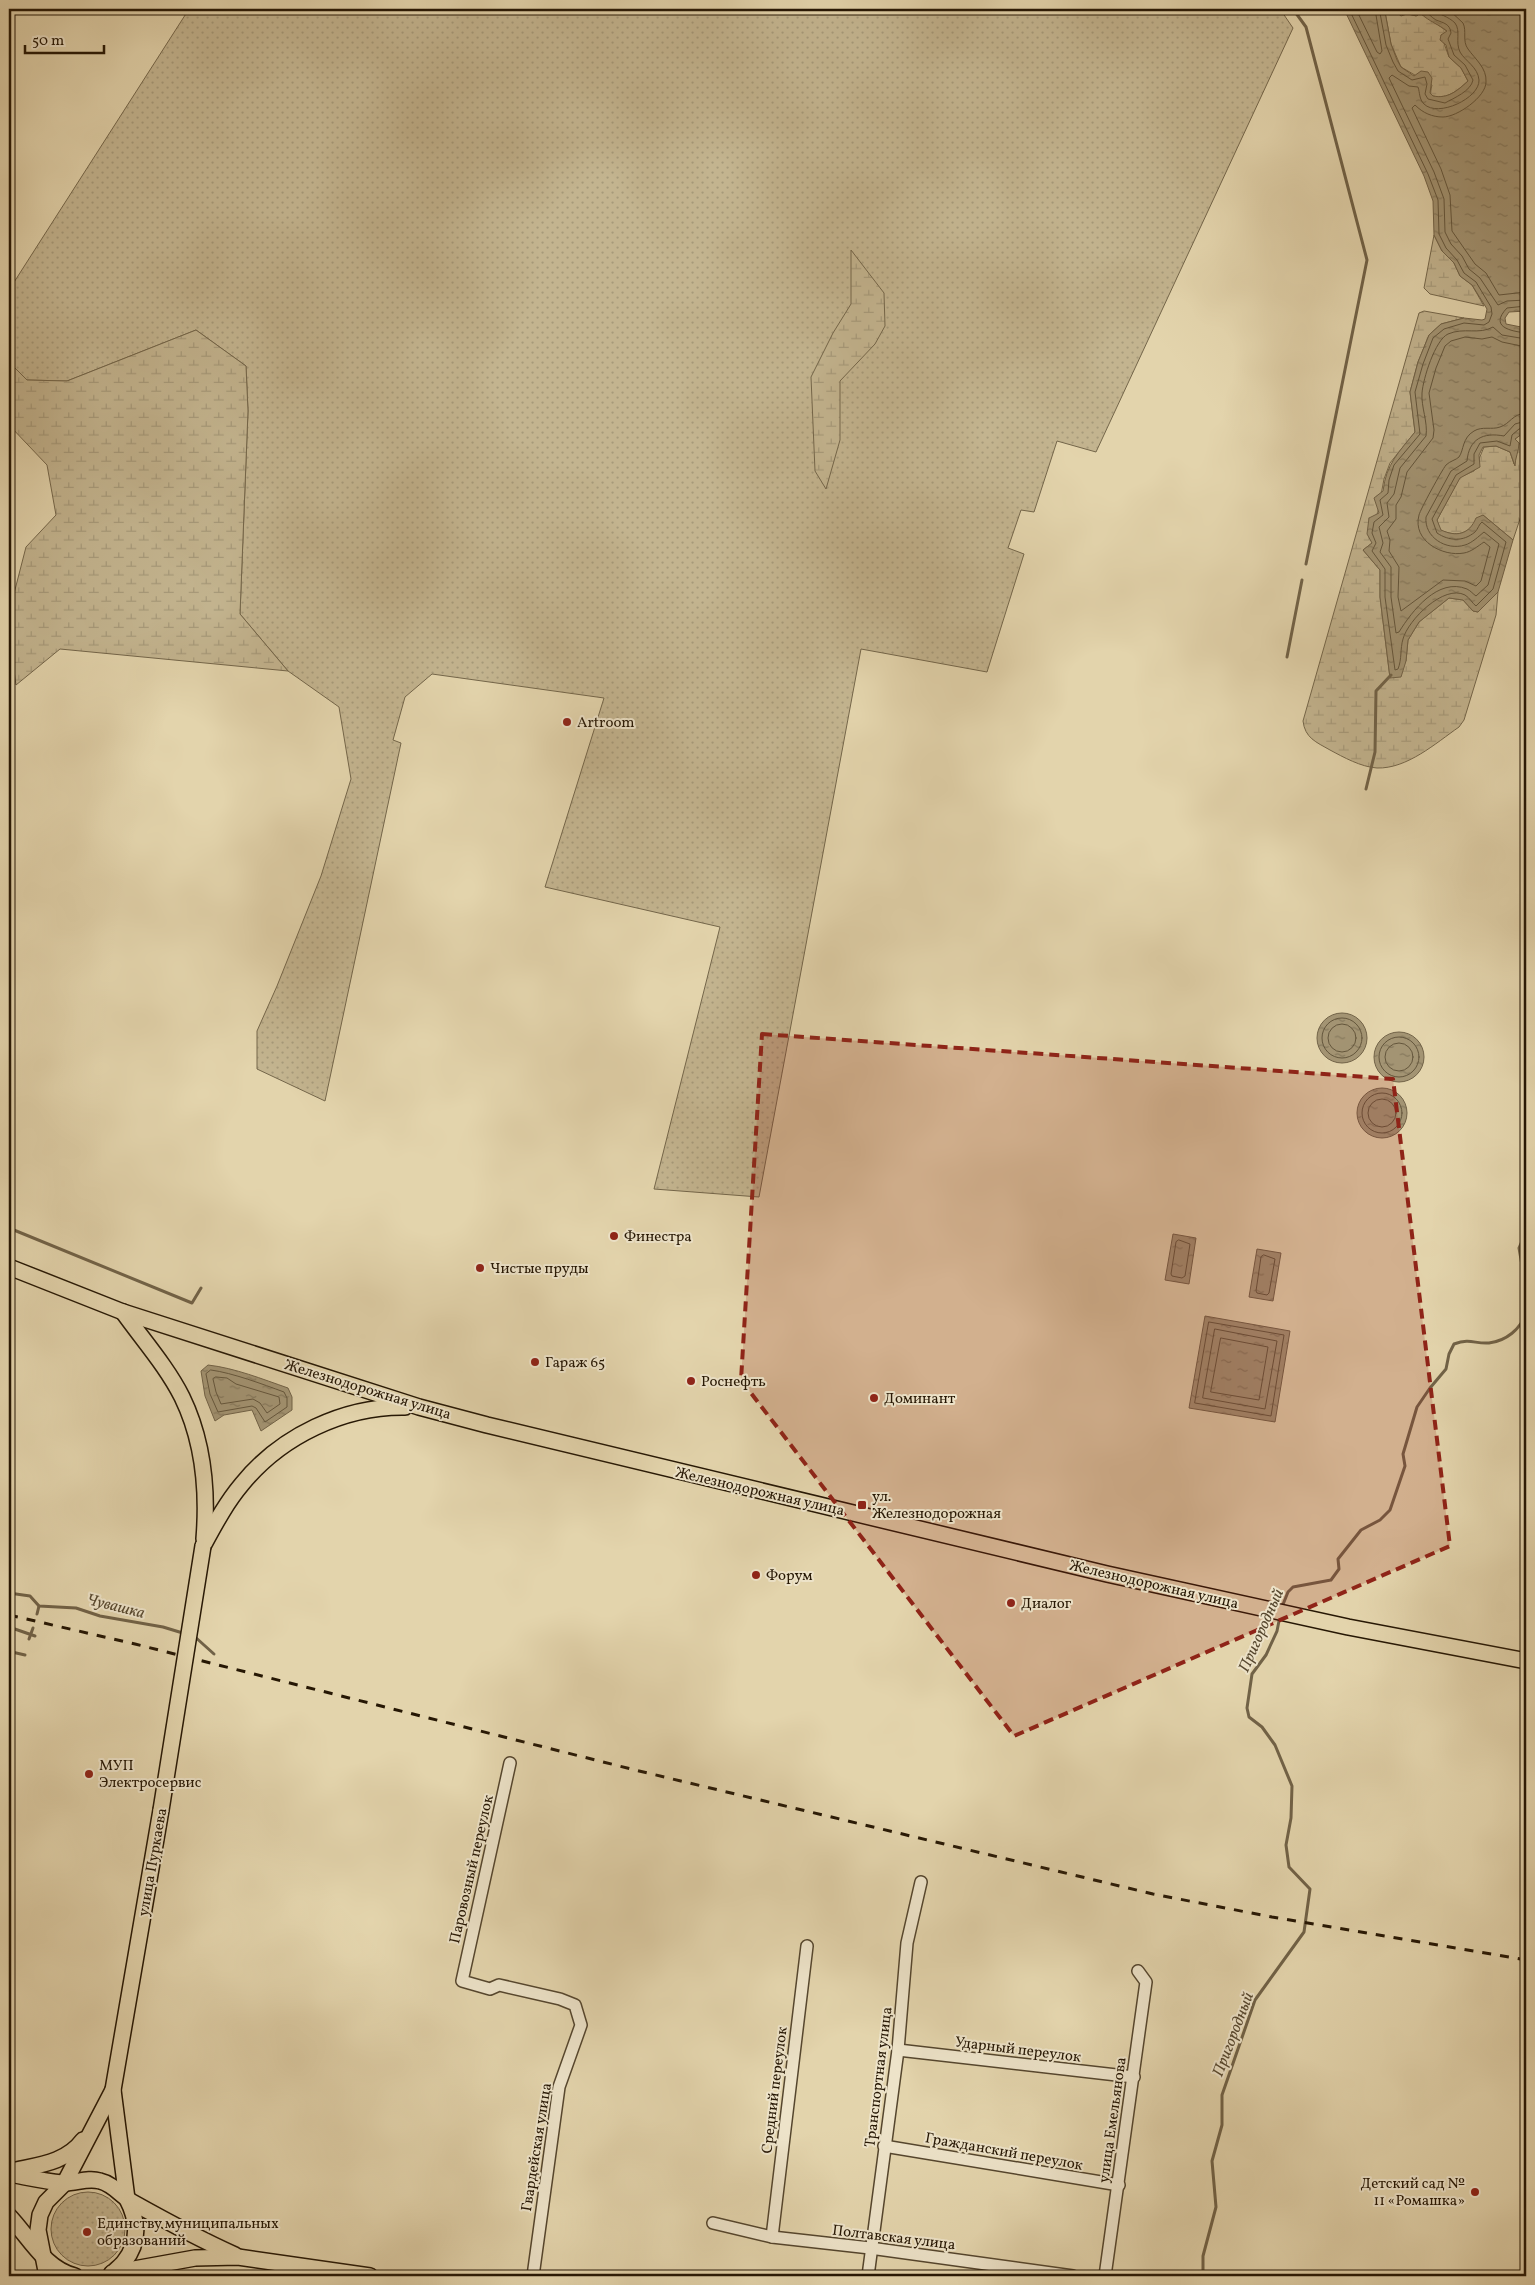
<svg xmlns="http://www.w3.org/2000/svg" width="1535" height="2285" viewBox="0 0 1535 2285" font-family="Vollkorn,serif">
<defs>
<pattern id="grass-dots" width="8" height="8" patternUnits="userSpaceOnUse" patternTransform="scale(1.25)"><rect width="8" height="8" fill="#c3b48f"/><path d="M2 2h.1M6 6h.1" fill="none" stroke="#a79a7a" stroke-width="1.8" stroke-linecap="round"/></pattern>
<pattern id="wetland-marsh" width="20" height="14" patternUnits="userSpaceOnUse" patternTransform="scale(1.25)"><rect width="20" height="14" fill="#c3b48f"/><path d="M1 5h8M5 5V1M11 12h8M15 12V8" fill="none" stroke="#a79a7a"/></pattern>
<pattern id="water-ripples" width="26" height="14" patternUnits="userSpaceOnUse" patternTransform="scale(1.25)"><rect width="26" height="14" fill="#a39473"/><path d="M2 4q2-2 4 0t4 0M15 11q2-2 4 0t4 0" fill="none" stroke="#85785c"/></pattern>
</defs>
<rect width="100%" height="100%" fill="#e3d4ac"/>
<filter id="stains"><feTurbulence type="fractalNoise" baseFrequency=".004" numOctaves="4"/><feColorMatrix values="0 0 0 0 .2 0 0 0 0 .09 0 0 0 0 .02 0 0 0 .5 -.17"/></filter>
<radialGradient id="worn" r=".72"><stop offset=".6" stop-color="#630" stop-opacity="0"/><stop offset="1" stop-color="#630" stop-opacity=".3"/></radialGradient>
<g fill="url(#grass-dots)" stroke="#74664a">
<polygon points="189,9 1280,9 1293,28 1096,452 1057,441 1034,512 1021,510 1008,548 1024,554 987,672 861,649 759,1197 654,1189 720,927 545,887 604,698 432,674 405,697 393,740 401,743 325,1101 257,1069 257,1031 277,986 321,876 351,779 339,707 288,671 240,614 248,411 246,366 196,330 67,381 27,380 9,362 9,290"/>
<circle cx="88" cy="2229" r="37"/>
</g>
<g fill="url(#wetland-marsh)" stroke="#74664a">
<path d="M1392,9L1416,16L1420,12L1448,32L1441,35L1449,57L1461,68L1468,81C1457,91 1448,99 1433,96L1430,93L1432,85L1401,67L1391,44L1385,12Z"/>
<polygon points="1434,235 1442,251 1454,263 1460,276 1472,285 1484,306 1430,294 1424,288"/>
<polygon points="851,250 884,293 885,326 875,344 840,381 840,440 826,489 815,471 811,377 833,333 851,304"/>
<path d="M1424,311L1464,318L1441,324L1429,335L1418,362L1410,392L1415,432L1390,463L1384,479L1372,543L1363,550L1380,570V597L1390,678L1406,661L1408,640L1419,622L1449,598L1463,600L1473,611L1478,612L1498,592L1496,615L1464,720L1459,727C1436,743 1407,769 1377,768C1361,767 1343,757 1330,750C1316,742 1305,738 1303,721L1419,313Z"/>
<polygon points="196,330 246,366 248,411 240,614 288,671 60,649 16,685 9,635 9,613 26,547 56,515 47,465 9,425 9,362 27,380 67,381"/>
<path d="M1526,431V501L1513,540L1483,515C1469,531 1462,539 1440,530L1437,520L1460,477L1474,471L1484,447L1496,446L1510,452L1514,464L1519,443L1515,439Z"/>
</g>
<g fill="url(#water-ripples)" stroke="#716247" fill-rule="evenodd">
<path d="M1344,9H1521L1526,19V311L1509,312L1505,318L1506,324L1526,328V431L1515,439L1519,443C1519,451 1515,458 1515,466L1510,452L1496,446L1483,447L1479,455L1480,467L1460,478L1437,520L1441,530C1456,537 1469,535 1476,518L1483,515L1513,540L1498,592L1478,612L1473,611L1463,600L1449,598L1419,622L1408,640L1406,661L1401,677L1390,678L1380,597V570L1363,550L1372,543L1367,534L1369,518L1379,513L1374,498L1383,491C1386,464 1399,452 1415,432L1410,392L1418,362L1429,335L1441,324L1464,318L1482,320L1485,319L1487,309L1472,285L1460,276L1454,263L1442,251L1434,235L1433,201L1424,176ZM1392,9L1401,16L1407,14L1417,16L1420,13C1430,22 1438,24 1447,31L1441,35L1440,40L1446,45L1449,57L1461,68L1468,81C1457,91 1448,99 1433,96L1430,93L1432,78L1428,72L1421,71L1414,76L1401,67L1397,60L1391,44L1385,12Z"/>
<circle cx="1342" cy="1038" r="25"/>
<circle cx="1399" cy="1057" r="25"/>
<circle cx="1382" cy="1113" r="25"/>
<polygon points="1173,1234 1196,1238 1189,1284 1165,1280"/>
<polygon points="1257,1249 1281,1253 1273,1301 1249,1297"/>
<polygon points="1205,1316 1290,1331 1275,1422 1189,1408"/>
<path d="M208,1365C235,1368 262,1379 288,1388L292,1397V1410L261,1431L252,1410L224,1415L215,1421L205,1396L201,1371Z"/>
</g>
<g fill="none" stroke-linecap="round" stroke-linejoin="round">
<g stroke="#64563c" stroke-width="1">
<path d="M1349,9L1428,174L1438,200L1439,234L1446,248L1457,260L1464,273L1476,282L1491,307L1492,314L1489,322L1484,325L1464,323L1444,329L1433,338L1423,364L1415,392L1420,434L1394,465L1389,480L1388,493L1380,500L1383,515L1374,522L1372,533L1376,543L1372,551L1385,569V597L1395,670L1398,669C1402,659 1400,649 1403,639C1408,620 1444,584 1465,595C1470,598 1472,603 1476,606L1493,589L1506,542L1482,522C1479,524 1478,529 1475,532C1463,542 1449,541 1437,533L1432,519L1456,475L1474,464V454L1480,443L1497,441L1510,446L1512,435L1519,429L1526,427"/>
<polyline points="1356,9 1377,52 1380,54 1382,51 1375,9"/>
<path d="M1382,9L1380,13L1386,45L1393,62L1398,71L1412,80L1425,77L1427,84L1425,94L1428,99L1445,103C1454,98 1471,91 1473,80L1465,65L1454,55L1448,39L1451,33C1450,24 1444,23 1436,20C1432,18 1427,12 1423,9"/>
<path d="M1432,9C1439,15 1448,16 1455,23C1461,31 1455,42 1460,52C1465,61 1478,67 1479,80C1480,98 1438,118 1424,104C1419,99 1420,93 1418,87L1409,86L1392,75L1389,78L1434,172L1444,199L1445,232L1451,244L1462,256L1469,269L1480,278L1498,305L1507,301L1526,300"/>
<path d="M1448,9L1463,23C1467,31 1462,41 1468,49C1475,59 1487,68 1486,82C1486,97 1457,117 1443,117C1432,117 1423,113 1415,105L1412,108L1441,169L1450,195L1452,231L1475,264L1486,273L1499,295L1526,292"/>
<path d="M1526,306L1507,308C1489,327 1510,331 1526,333"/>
<path d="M1526,339L1502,335L1493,327C1479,335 1464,327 1448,334C1435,340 1423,379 1422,393C1421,407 1428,422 1426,436L1400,468L1394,494L1387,503L1389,517L1379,527L1383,543L1380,552L1391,567V597L1396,633L1399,632C1412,611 1438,577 1467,589C1471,591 1473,594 1476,596L1488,585L1499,544L1484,532C1479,536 1472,543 1465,545C1446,551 1424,537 1426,517L1451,471L1467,461C1469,439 1483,432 1504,436L1515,424L1526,421"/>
<path d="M1526,347L1502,342L1492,337L1482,339L1465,337L1451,341L1445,346L1436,368L1429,393L1434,430L1433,438L1407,472L1401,497L1396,505V519L1387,531L1390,540L1389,551L1399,567L1398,597L1401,611L1443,580L1465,581L1476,586L1481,581L1490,547L1484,542C1478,546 1471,552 1464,553C1443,557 1412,541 1419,515C1420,510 1442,470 1446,465C1450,461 1456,460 1459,457C1464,450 1462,438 1474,431C1482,426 1492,430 1500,427C1510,424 1512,414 1526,413"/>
<circle cx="1342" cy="1038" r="20"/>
<circle cx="1342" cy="1038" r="14"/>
<circle cx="1399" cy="1057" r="20"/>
<circle cx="1399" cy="1057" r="14"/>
<circle cx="1382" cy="1113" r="20"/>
<circle cx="1382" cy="1113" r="14"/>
<polygon points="1179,1240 1190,1244 1185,1276 1182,1278 1172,1276 1171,1274 1176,1242"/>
<polygon points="1264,1255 1275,1259 1269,1293 1267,1295 1257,1293 1256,1291 1261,1257"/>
<polygon points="1209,1322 1284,1335 1271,1416 1195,1403"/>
<polygon points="1215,1329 1277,1341 1265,1409 1203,1398"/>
<polygon points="1221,1338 1268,1347 1259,1400 1211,1392"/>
<path d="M211,1370C233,1373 262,1384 284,1392L287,1398V1407L265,1422L256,1408L252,1406L218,1412L210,1394L206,1374Z"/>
<polygon points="216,1377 227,1378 236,1384 279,1397 280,1404 267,1413 260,1403 253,1399 221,1404 216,1392 213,1379"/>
</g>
<g stroke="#716247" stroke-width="3">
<polyline points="1293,9 1306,27 1367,260 1306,564"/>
<polyline points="1287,657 1302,580"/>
<polyline points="1366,789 1375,752 1376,691 1391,675"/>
<polyline points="9,1228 192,1303 201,1288"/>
<polyline points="1526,1232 1519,1248 1526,1288"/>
<polyline points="9,1593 30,1596 39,1606 76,1608 100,1616 163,1627 186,1634"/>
<path d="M1282,1607L1288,1592L1293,1587L1331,1580L1339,1569L1338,1559L1361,1530L1380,1520L1390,1510L1405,1466L1403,1454L1417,1407L1430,1388L1446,1369L1449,1354L1454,1344C1471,1338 1474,1344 1489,1343C1506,1341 1521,1329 1526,1313"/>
<polyline points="37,1614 39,1606"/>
<polyline points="9,1627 35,1636"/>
<polyline points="194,1636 214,1654"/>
<polyline points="29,1639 33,1628"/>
<polyline points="9,1653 12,1652 25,1655"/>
<polyline points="1203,2276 1203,2256 1216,2207 1212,2161 1222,2125 1222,2095 1255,2000 1304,1932 1310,1889 1289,1867 1286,1845 1291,1818 1292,1786 1275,1745 1262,1727 1249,1717 1247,1708 1252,1674 1266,1655 1277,1631 1280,1616"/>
</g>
<defs>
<g id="minor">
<polyline points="510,1763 462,1981 490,1989 499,1985 560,1999 575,2005 581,2025 559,2087 533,2276"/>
<polyline points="898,2050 1134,2077"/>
<polyline points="884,2146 1119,2185"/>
<polyline points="713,2223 772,2237 870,2248 1073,2276"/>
<polyline points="772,2237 807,1946"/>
<polyline points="868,2276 898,2050 907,1943 921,1882"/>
<polyline points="1105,2276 1146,1982 1138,1971"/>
</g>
<g id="major">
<polyline points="9,1267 123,1312 419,1407 487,1425 1107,1574 1348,1627 1526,1661"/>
<path d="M123,1312C143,1340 167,1367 182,1397C204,1442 208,1490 204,1539"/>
<path d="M203,1546C215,1524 226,1503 242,1484C281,1436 344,1406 405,1407"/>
<path d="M12,2171C38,2165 66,2163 83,2140"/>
<path d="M9,2174C26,2177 44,2181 62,2183C75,2184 87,2177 100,2181C113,2184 120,2195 132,2202C166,2221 199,2239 235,2255"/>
<path d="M9,2216C29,2237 45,2269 75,2276"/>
<polyline points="112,2273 195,2258 238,2257 370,2276"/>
<polyline points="47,2276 38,2230 40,2215 46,2202 64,2184 113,2090"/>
<path d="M110,2276C114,2271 120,2267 124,2262C140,2242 138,2220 127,2199L113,2090L161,1810"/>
</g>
</defs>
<use href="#minor" stroke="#55462e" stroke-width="14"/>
<use href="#major" stroke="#261704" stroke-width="18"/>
<use href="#minor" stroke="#ede3c9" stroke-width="11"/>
<use href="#major" stroke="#e3d4ac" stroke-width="15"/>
<polyline stroke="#261704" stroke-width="3" stroke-dasharray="9 9" stroke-linecap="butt" points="9,1615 135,1644 635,1770 1153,1894 1272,1917 1526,1960"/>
<defs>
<polyline id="major-bridge" points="161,1810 203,1546"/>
</defs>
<use href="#major-bridge" stroke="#261704" stroke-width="18" stroke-linecap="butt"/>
<use href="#major-bridge" stroke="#e3d4ac" stroke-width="15"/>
</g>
<path fill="#8f2418" fill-opacity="0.2" stroke="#8f2418" stroke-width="4" stroke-dasharray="10 6" stroke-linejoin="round" d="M762,1034L1393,1079L1450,1546L1014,1736L741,1380Z"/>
<g fill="#8f2418" stroke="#ede3c9" stroke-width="2">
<circle cx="567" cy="722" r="5"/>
<circle cx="614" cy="1236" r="5"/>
<circle cx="480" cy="1268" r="5"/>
<circle cx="535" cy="1362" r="5"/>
<circle cx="691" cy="1381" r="5"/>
<circle cx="874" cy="1398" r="5"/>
<rect x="857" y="1500" width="10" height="10" rx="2.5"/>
<circle cx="756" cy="1575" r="5"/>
<circle cx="1011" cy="1603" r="5"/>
<circle cx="89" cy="1774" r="5"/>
<circle cx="1475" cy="2192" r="5"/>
<circle cx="87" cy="2232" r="5"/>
</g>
<g text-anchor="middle" stroke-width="4" stroke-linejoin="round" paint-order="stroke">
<g font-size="15" fill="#261704" stroke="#ede3c9" text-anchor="start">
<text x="577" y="727">Artroom</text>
<text x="624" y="1241">Финестра</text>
<text x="490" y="1273">Чистые пруды</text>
<text x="545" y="1367">Гараж 65</text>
<text x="701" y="1386">Роснефть</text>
<text x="884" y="1403">Доминант</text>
<text x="872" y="1501">ул.<tspan x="872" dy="17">Железнодорожная</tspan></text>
<text x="766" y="1580">Форум</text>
<text x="1021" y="1608">Диалог</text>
<text x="99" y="1770">МУП<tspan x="99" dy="17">Электросервис</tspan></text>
<text x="1465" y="2188" text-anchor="end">Детский сад №<tspan x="1465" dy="17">11 «Ромашка»</tspan></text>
<text x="97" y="2228">Единству муниципальных<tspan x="97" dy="17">образований</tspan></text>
</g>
<g font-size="15" fill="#261704" stroke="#ede3c9">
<text transform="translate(368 1389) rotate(17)" y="5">Железнодорожная улица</text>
<text transform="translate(760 1491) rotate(13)" y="5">Железнодорожная улица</text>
<text transform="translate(1154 1584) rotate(13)" y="5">Железнодорожная улица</text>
<text transform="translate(152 1862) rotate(-80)" y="5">улица Пуркаева</text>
<text transform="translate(471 1869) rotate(-77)" y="5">Паровозный переулок</text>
<text transform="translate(1018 2049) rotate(7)" y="5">Ударный переулок</text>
<text transform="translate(878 2077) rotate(-83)" y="5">Транспортная улица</text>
<text transform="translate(774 2090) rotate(-83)" y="5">Средний переулок</text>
<text transform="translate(1112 2120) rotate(-82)" y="5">улица Емельянова</text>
<text transform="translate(536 2147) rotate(-81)" y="5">Гвардейская улица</text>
<text transform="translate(1004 2151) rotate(10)" y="5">Гражданский переулок</text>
<text transform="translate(894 2237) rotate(7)" y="5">Полтавская улица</text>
</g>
<g font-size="16" font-style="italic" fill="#584930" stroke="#ede3c9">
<text transform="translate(116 1605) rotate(14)" y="6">Чувашка</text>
<text transform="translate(1260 1630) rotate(-66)" y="6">Пригородный</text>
<text transform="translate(1232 2034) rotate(-69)" y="6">Пригородный</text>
</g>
</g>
<rect width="1535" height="2285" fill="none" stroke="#e3d4ac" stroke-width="30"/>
<rect x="10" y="10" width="1515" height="2265" fill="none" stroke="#261704" stroke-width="2.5"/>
<rect x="15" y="15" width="1505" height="2255" fill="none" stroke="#261704"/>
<path d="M25 45v8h79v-8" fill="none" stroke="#261704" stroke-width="2.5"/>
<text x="32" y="45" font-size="15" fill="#261704" stroke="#ede3c9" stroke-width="4" paint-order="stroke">50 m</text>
<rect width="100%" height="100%" filter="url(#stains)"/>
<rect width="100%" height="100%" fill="url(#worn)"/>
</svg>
